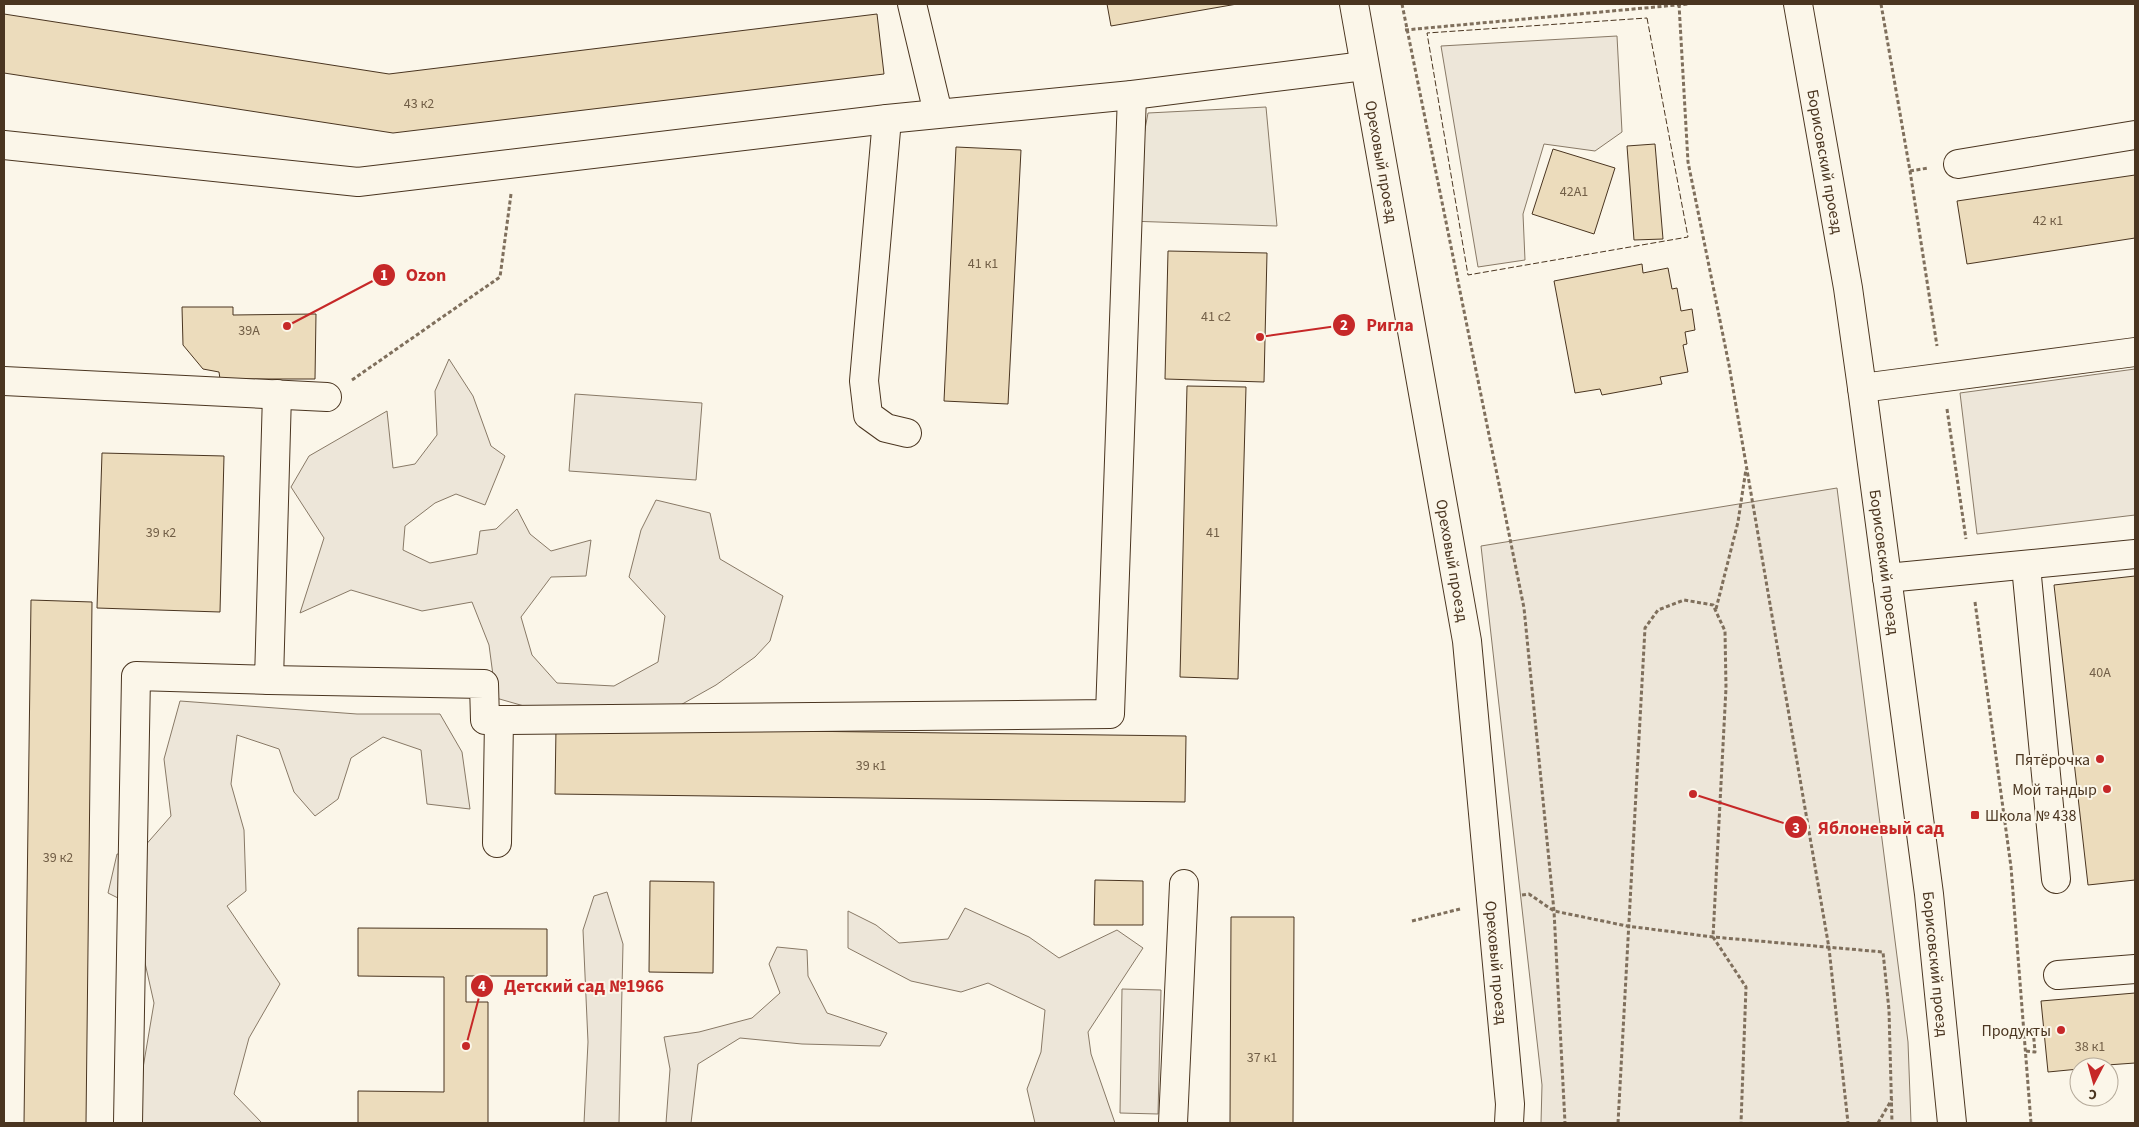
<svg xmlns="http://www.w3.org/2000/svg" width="2139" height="1127" viewBox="0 0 2139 1127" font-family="'Source Sans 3',sans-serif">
<rect width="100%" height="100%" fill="#fbf6e9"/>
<g fill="#ede6d9" stroke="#887966">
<polygon points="1617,36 1622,132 1595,151 1544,144 1523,214 1525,260 1478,267 1441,46"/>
<polygon points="449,359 473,396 491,446 505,456 485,505 456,494 435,503 405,526 403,550 430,563 477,554 480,531 496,529 517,509 530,534 551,551 591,540 586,576 551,577 521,617 532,655 557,683 614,686 658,662 665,616 629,577 641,530 656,500 710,513 720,559 783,596 770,641 755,657 716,685 677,707 524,706 496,698 489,645 472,602 422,611 351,590 300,613 324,538 291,487 309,456 387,411 393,468 415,464 437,435 435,391"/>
<polygon points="2135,369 2135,515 1977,534 1960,393"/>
<polygon points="575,394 702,403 696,480 569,471"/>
<polygon points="1837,488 1908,1042 1911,1123 1541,1123 1542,1085 1481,546"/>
<polygon points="180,701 357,714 440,714 462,752 470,809 427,804 421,750 383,737 351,758 338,799 315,816 294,792 279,749 237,735 231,784 244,830 246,891 227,906 280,984 249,1038 234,1094 262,1123 141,1123 143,1068 154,1003 132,905 108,893 117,854 136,856 171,816 164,759"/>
<polygon points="607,892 623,944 619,1123 584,1123 588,1042 583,930 594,896"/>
<polygon points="965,908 1029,937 1059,958 1117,930 1143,948 1088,1032 1091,1054 1115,1123 1035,1123 1027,1089 1041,1052 1045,1010 988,983 961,992 911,981 848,948 848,911 876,925 899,943 948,939"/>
<polygon points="777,947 807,950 808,976 827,1013 887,1033 880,1046 802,1044 740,1038 698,1064 691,1123 666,1123 670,1069 664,1037 699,1032 752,1018 780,993 769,964"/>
<polygon points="1122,989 1161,990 1158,1114 1120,1113"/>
</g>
<polygon fill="#ede7d9" stroke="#887966" points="1266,107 1277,226 1128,221 1148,113"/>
<g fill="#ecdcbc" stroke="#4a3520">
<polygon points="1107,4 1237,4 1111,26"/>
<polygon points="4,14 389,74 877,14 884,74 393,133 4,73"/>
<polygon points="1655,144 1663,239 1634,240 1627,146"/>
<polygon points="956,147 1021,150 1008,404 944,401"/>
<polygon points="1553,149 1615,168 1594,234 1532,214"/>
<polygon points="2135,175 2135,238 1967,264 1957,201"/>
<polygon points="1168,251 1267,253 1264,382 1165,379"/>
<polygon points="1642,264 1643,273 1668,268 1672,289 1677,288 1681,311 1692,309 1695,330 1685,332 1687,344 1683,345 1688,372 1660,377 1662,384 1602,395 1600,389 1575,393 1554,281"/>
<polygon points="182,307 233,307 233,315 316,314 315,379 220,379 219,372 203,369 183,345"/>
<polygon points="1187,386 1246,387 1238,679 1180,677"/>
<polygon points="102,453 224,456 220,612 97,608"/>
<polygon points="2135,576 2135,880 2088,885 2054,585"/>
<polygon points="31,600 92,602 86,1123 24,1123"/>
<polygon points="556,728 1186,736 1185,802 555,794"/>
<polygon points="1095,880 1143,881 1143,925 1094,925"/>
<polygon points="650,881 714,882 713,973 649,972"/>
<polygon points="1231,917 1294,917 1293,1123 1230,1123"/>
<polygon points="358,928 547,929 547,976 466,976 466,1002 488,1002 488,1123 358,1123 358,1091 444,1092 444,977 358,976"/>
<polygon points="2135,993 2135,1063 2079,1067 2079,1069 2048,1072 2041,1001"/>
</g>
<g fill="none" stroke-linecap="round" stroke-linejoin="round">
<defs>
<g id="minor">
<polyline points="912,4 938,113"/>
<path id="s1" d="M1354,4L1467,641L1510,1104L1509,1123"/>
<path id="s2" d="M1798,4L1848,288L1862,388L1929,894L1952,1123"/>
<polyline points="887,119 864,381 868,415 886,428 907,433"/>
<polyline points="4,145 358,182 887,119 1132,95 1364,66"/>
<polyline points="1958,164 2135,135"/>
<polyline points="4,381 327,397"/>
<polyline points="1862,388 2135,352"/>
<polyline points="2026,566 2056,879"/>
<polyline points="1887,578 2135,554"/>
<polyline points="269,680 484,684 485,720 499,720"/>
<polyline points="497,843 499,720 1110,714 1132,95"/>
<polyline points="2058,975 2135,969"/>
<polyline points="128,1123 136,676 269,680 277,394"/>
<polyline points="1173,1123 1184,884"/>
</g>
</defs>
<use href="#minor" stroke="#4a3520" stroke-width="30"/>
<g stroke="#7f6f5c" stroke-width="3" stroke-dasharray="4 2.5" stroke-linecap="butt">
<polyline points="1402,4 1524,608 1554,911 1565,1123"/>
<polyline points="1679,4 1688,162 1729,365 1829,948 1848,1123"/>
<polyline points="1881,4 1910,171 1937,346"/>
<polyline points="1405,30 1688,4"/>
<polyline points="1910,171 1928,168"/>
<polyline points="352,380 500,277 511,194"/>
<polyline points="1947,409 1966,539"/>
<polyline points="1975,602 2011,867 2031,1123"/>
<polyline points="1716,609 1738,522 1746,469"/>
<polyline points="1522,895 1529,894 1554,911 1627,926 1713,937 1883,952 1889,1010 1892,1123"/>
<polyline points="1412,921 1460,909"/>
<polyline points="2026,1051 2035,1052 2033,1029 2044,1028"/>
<polyline points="1618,1123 1645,628 1658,610 1684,600 1713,605 1725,631 1726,688 1713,937 1746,987 1741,1123"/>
<polyline points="1878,1123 1892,1099"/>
</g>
<use href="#minor" stroke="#fbf6e9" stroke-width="28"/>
<polygon stroke="#4a3520" stroke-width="1" stroke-dasharray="6 2.5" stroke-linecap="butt" points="1647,18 1688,237 1468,275 1427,33"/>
</g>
<g fill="#c62828" stroke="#fbf6e9" stroke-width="2">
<circle cx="2100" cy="759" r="5"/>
<circle cx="2107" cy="789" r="5"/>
<rect x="1970" y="810" width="10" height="10" rx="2.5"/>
<circle cx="2061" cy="1030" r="5"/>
</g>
<g text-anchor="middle" stroke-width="4" stroke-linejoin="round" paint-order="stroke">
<g font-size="14" fill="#725f47">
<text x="419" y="108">43 к2</text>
<text x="1574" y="196">42А1</text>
<text x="2048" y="225">42 к1</text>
<text x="983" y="268">41 к1</text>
<text x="1216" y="321">41 с2</text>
<text x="249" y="335">39А</text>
<text x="161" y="537">39 к2</text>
<text x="1213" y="537">41</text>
<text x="2100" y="677">40А</text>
<text x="871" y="770">39 к1</text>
<text x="58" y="862">39 к2</text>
<text x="2090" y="1051">38 к1</text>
<text x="1262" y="1062">37 к1</text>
</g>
<g font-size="16" fill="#4a3520" stroke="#fbf6e9">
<text dy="6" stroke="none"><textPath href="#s1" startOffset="160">Ореховый проезд</textPath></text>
<text dy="6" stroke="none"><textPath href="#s2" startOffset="160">Борисовский проезд</textPath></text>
<text dy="6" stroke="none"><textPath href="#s1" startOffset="565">Ореховый проезд</textPath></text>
<text dy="6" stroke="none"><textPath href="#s2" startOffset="565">Борисовский проезд</textPath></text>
<text dy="6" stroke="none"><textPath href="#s1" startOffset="970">Ореховый проезд</textPath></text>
<text dy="6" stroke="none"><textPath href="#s2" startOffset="970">Борисовский проезд</textPath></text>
</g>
<g font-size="16" fill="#4a3520" stroke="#fbf6e9" text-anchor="end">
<text x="2090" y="765">Пятёрочка</text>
<text x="2097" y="795">Мой тандыр</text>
<text x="1985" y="821" text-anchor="start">Школа № 438</text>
<text x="2051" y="1036">Продукты</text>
</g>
</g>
<path fill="none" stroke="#c62828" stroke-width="2" d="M287 326L384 275M1260 337L1344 325M1693 794L1796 827M466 1046L482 986"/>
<g fill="#c62828" stroke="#fbf6e9" stroke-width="2">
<circle cx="287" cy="326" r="5"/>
<circle cx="1260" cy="337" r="5"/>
<circle cx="1693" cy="794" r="5"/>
<circle cx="466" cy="1046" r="5"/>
<circle cx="384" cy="275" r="12"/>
<circle cx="1344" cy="325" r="12"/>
<circle cx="1796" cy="827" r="12"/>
<circle cx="482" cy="986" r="12"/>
</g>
<g font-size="15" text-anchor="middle" font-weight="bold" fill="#fff">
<text x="384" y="280">1</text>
<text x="1344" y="330">2</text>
<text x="1796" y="833">3</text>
<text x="482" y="991">4</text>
</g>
<g font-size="18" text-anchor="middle" font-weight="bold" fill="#c62828" stroke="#fbf6e9" stroke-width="4" stroke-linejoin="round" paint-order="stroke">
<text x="426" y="281">Ozon</text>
<text x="1390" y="331">Ригла</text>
<text x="1881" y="834">Яблоневый сад</text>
<text x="584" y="992">Детский сад №1966</text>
</g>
<rect width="2139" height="1127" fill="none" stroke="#4a3520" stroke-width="10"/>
<g transform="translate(2094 1082) rotate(186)"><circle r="24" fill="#fbf6e9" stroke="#b4a999"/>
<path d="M0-4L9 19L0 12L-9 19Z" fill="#c62828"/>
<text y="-8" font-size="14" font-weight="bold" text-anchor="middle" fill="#4a3520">С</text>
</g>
</svg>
